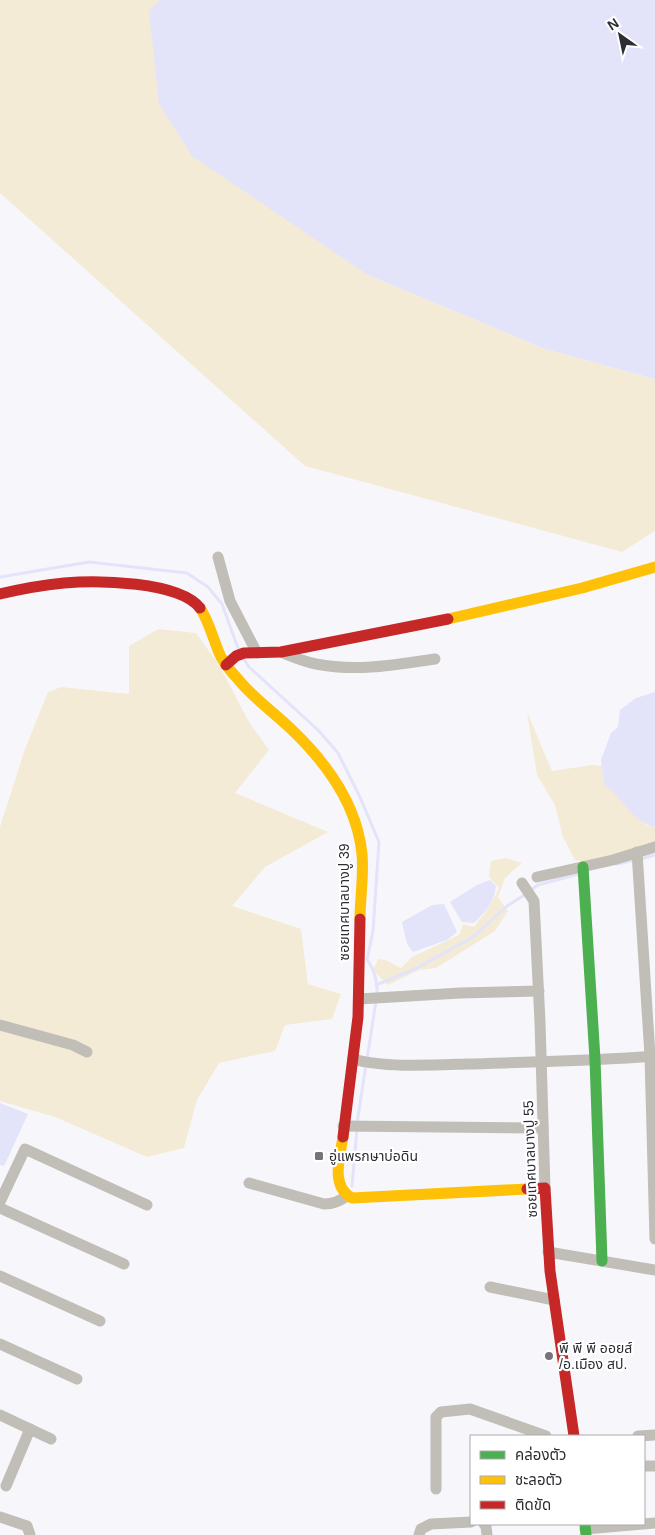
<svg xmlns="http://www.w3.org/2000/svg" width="655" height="1535" viewBox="0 0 655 1535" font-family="Helvetica,'Noto Sans Thai',sans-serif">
<rect width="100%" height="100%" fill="#f7f7fb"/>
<g fill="#f4ebd6">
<polygon points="0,0 159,0 150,11 368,275 545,349 655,379 655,531 622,552 305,466 0,193"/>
<polygon points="158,629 196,633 219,665 249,722 269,750 235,793 328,832 265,867 232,906 301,929 308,984 341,994 332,1019 285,1025 275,1051 219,1063 197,1100 184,1148 147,1157 55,1117 0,1101 0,827 25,749 48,692 61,687 129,694 129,646"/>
<polygon points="527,712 552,771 592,765 602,766 604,785 613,791 646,825 655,827 655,845 596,864 575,860 563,837 555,805 537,775"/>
<polygon points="506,858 522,863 505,878 498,897 508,911 495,931 436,968 419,970 388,985 373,970 378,959 386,960 401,968 412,957 459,935 463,924 474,927 489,907 499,888 489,877 491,861"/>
</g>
<g fill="#e3e3fa">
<polygon points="159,0 655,0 655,379 545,349 368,275 192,156 159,104 149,11"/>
<path d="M655,692V827C631,822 623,797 604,785L601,760L611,733L618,727L620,710L636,698Z"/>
<path d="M490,880L496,886C494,903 486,911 474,923L462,922L450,902L477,885Z"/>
<polygon points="444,904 457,932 447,940 413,952 407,944 402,922 432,905"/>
<polygon points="0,1103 28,1114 4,1166 0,1165"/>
</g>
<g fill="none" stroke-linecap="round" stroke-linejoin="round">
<g stroke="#e3e3fa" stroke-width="3">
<polyline points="0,577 89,562 187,573 208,587 222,604 239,651"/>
<path d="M243,658L249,667L318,730L338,753L359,795L379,842L373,931L367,960C374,968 378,984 377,994"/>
<polyline points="641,859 655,855"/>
<polyline points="617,864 635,860"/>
<polyline points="531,890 538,885 579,874"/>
<polyline points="376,985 417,968 473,937 507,906 526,894"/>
<polyline points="367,1059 376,1001"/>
<polyline points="357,1123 366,1065"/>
<polyline points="352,1186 357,1129"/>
</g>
<g stroke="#c1beb8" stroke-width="11">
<polyline points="218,557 230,601 257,653"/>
<path d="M283,653C293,657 305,662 316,664C356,672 395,665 435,659"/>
<polyline points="637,852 650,1056 655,1239"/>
<polyline points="537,877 613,860 655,847"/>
<polyline points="522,883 534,901 540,1022 545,1188"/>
<polyline points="359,999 460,993 539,991"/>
<polyline points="0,1025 73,1045 87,1052"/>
<path d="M353,1059C383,1068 435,1065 467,1064C530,1062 593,1061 655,1056"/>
<polyline points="343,1126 543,1128"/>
<path d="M249,1183L324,1204C334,1204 339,1201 347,1196"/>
<polyline points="0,1202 25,1149 147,1205"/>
<polyline points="0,1208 124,1264"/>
<polyline points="548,1252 655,1270"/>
<polyline points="0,1276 100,1321"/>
<polyline points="490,1287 554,1300"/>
<polyline points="0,1344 77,1379"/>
<polyline points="0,1415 51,1439"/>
<polyline points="638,1436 655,1435"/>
<polyline points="644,1466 655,1466"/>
<polyline points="6,1486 30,1429"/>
<polyline points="436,1489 436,1417 441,1412 470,1409 546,1436"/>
<polyline points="0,1517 27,1526 30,1535"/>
<polyline points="484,1524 486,1526 487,1535"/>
<polyline points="585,1529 655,1523"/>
<polyline points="419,1535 421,1529 431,1524 471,1522"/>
</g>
<g stroke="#4caf50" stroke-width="11">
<polyline points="583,867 595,1059 602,1261"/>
<polyline points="585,1524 586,1535"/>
</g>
<g stroke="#ffc107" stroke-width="11">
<path d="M200,608C210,623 213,640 221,657C225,664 231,672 237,678C252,697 272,711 290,728C325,761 357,803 362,854C364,875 360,898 360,919"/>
<polyline points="448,619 582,588 655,567"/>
<path d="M343,1137C340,1157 330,1186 352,1198L527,1189"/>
</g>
<g stroke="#c62828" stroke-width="11">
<path d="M0,594C21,589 43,585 64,583C96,580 179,581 200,608"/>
<polyline points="226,665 236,656 244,653 281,652 448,619"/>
<polyline points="343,1137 358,1017 360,919"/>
<polyline points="527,1189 545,1188 550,1271 574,1436"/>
</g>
</g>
<g fill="#74747a" stroke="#fff" stroke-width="2">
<rect x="314" y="1151" width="10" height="10" rx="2.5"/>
<circle cx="549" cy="1356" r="5"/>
</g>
<g text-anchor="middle" stroke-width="4.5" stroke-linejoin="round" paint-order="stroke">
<g font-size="14" fill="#2d2d34" stroke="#fff">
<text transform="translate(344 902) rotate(-90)" y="5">ซอยเทศบาลบางปู 39</text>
<text transform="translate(530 1159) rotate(-92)" y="5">ซอยเทศบาลบางปู 55</text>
</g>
<g font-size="14" fill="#2d2d34" stroke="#fff" text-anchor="start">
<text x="329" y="1161">อู่แพรกษาบ่อดิน</text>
<text x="559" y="1353">พี พี พี ออยส์<tspan x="559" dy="16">/อ.เมือง สป.</tspan></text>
</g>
</g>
<rect x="470" y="1435" width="175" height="90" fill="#ffffff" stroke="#ababae"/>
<rect x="480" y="1451" width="25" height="8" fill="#4caf50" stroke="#ababae"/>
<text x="515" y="1460" font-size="15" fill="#2d2d34">คล่องตัว</text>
<rect x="480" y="1476" width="25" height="8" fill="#ffc107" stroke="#ababae"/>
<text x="515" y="1485" font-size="15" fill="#2d2d34">ชะลอตัว</text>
<rect x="480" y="1501" width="25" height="8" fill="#c62828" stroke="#ababae"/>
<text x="515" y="1510" font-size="15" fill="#2d2d34">ติดขัด</text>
<g transform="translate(620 35) rotate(327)" stroke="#ffffff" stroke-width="4" paint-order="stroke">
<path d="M0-4L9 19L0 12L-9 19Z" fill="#2d2d34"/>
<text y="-8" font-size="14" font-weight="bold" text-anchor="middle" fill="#2d2d34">N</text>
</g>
</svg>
